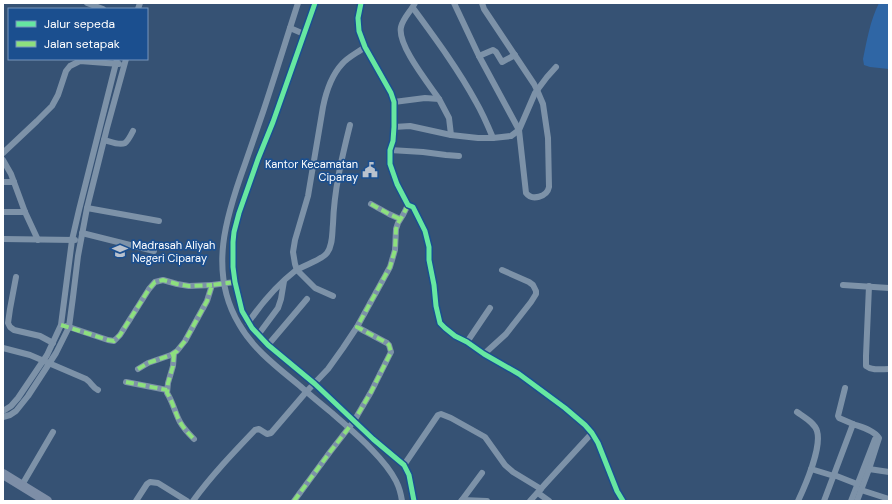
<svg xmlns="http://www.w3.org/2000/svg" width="892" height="504" viewBox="0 0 892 504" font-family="'DM Sans',sans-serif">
<rect width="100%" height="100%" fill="#365274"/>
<path fill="#2f66a5" d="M879,3H889V69L870,67L864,65L863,59C867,40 870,21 879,3Z"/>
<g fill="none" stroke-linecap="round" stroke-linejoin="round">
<g stroke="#7d92a8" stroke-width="6">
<polyline points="87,3 103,9"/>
<path d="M298,3C286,40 275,76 263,112C257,129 251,147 245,164C226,216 208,272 239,324C253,349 277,367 300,386C310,395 321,404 332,413C352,431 384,457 396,481C399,487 401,494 402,501"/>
<polyline points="315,3 273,122 258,159 239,213 234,232 233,242 233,267 235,282 242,311 252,328 268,345 315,384 373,439 404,465 409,475 414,501"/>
<polyline points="361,3 358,18 359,31 365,47 391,93 394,102 394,127 393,141 390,150 390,164 397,184 408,205 413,207 425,231 429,247 429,260 434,285 436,306 440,323 445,328 455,336 467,342 484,354 519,374 565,408 585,425 592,433 598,443 617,491 623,501"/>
<path d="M415,3C411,11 403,18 401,27C397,45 429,84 439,99"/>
<path d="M454,3L479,56L519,130L526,193C532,201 547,197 549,187L548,138L543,104L537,90L534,84L484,9L482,3"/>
<path d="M413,8C435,38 458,69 476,102C483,114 488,126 493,138"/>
<polyline points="138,9 140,3"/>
<polyline points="290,28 304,34"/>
<polyline points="479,56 493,50 496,52 502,62 515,55"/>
<polyline points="394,102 425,98 439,99 449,118 451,135"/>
<polyline points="394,127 410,126 451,135 478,138 493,138 511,136 519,130 535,93 547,77 556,67"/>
<path d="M104,140C109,141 119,146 125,143C128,141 131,135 133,131"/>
<polyline points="390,150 423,152 446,155 459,156"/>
<polyline points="3,153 37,121 52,106 58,95 66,71 70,66 80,61 119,64"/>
<polyline points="3,160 11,174 25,212 38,240"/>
<polyline points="3,182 14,182"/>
<polyline points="371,204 389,214 400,219"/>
<polyline points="87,208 159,221"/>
<polyline points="3,212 25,212"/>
<polyline points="82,233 154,251"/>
<polyline points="3,239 75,240"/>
<polyline points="16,277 10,309 8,323 10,327 14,330 40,336 53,343"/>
<polyline points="843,285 889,288"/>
<path d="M869,286L866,356V366C872,371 882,369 889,369"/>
<path d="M333,296L315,288L297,270L295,264L293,252L295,240L308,196L323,107C326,92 331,76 342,64C348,57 357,53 365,47"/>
<path d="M248,323C261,304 277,285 295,271C304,265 322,260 327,253C333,245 332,233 333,224C334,190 342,157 350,125"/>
<polyline points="66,326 108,340 114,341 120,335 149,289 155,282 163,280 177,284 189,286 212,285"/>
<polyline points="258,335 278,308 281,299 284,281"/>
<polyline points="467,342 490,308"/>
<polyline points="268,345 307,299"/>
<path d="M3,348L30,355L86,379C92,383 92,387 98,390"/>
<path d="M174,354L173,366L168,383L167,393C173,402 175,413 180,422C184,429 189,434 194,439"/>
<polyline points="484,354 506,334 531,302 536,294 536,291 533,285 529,282 502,270"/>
<polyline points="138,369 148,363 171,355 177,351 185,341 207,301 212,285 235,282"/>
<polyline points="126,382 167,390"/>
<polyline points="845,388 838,416 839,418 853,424"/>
<polyline points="3,411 11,406 18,398 47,355 61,325 72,240 79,210 117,59"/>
<path d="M797,412C804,417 815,423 817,431C822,447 805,486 798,501"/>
<polyline points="3,417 10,415 16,411 28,396 56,353 69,327 73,297 78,256 87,208 107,128 126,59"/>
<polyline points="404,465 438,415 441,414 451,418 485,437 505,465 513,472 541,489"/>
<polyline points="811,469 834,476"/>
<polyline points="869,469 889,472"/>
<polyline points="834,475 857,484"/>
<polyline points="22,485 53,432"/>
<polyline points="861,490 889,499"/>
<polyline points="538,493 549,501"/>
<polyline points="462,500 482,473"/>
<polyline points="136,501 147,484 150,482 158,483 187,501"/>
<path d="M193,501C211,476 233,453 255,430L259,429L267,434L271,433L307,391L328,369L343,348L357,327"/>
<polyline points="294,501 330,452 354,421 371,392 391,352 389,345 387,343 357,327 390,267 395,250 396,229 398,223 403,215 408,205"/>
<polyline points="461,501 462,500 487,501"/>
<polyline points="530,501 547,482 592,433"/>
<path d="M824,501L853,424C861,427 874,430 879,438L869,469L857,501"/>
<polyline points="851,501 875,439"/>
</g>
<polyline stroke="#7d8ea7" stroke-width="10" points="3,474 47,501"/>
<g stroke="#8de07e" stroke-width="4" stroke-dasharray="8 4" stroke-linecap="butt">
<polyline points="371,204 389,214 400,219"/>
<polyline points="61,325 80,331 108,340 114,341 120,335 149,289 155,282 163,280 177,284 189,286 212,285"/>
<path d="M174,354L173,366L168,383L167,393C173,402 175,413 180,422C184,429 189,434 194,439"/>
<polyline points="138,369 148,363 171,355 177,351 185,341 207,301 212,285 235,282"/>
<polyline points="126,382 167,390"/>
<polyline points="294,501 330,452 354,421 371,392 391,352 389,345 387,343 357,327 390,267 395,250 396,229 398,223 403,215 408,205"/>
</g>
<defs>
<g id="cycleway">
<polyline points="315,3 273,122 258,159 239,213 234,232 233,242 233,267 235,282 242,311 252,328 268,345 315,384 373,439 404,465 409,475 414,501"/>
<polyline points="361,3 358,18 359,31 365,47 391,93 394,102 394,127 393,141 390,150 390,164 397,184 408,205 413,207 425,231 429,247 429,260 434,285 436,306 440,323 445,328 455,336 467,342 484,354 519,374 565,408 585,425 592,433 598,443 617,491 623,501"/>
</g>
</defs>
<use href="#cycleway" stroke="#1b4f8f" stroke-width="8"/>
<use href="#cycleway" stroke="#66e7a1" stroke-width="5"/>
</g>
<defs>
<symbol id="civic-bare" viewBox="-9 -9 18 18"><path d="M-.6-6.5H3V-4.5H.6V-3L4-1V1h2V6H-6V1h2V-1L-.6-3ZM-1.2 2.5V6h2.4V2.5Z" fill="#b9c2ce" stroke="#1b4f8f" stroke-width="2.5" paint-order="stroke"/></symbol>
<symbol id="school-bare" viewBox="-9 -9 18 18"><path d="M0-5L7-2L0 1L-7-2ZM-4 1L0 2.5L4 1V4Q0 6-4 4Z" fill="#b9c2ce" stroke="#1b4f8f" stroke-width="2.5" paint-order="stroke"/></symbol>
</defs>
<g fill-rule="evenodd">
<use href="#civic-bare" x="359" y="159" width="22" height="22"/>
<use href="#school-bare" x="109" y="240" width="22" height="22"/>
</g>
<g text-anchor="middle" stroke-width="3.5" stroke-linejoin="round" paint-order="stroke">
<g font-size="11" fill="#fff" stroke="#1b4f8f" text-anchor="end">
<text x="358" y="168">Kantor Kecamatan<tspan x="358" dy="13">Ciparay</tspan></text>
<text x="132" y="249" text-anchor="start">Madrasah Aliyah<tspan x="132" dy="13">Negeri Ciparay</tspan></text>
</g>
</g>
<rect width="892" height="504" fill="none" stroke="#ffffff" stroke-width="8"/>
<rect x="8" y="8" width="140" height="52" fill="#1b4f8f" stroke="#7695bc"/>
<rect x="16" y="21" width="20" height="6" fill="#66e7a1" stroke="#7695bc"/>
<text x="44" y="28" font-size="12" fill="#ffffff">Jalur sepeda</text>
<rect x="16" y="41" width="20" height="6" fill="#8de07e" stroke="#7695bc"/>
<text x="44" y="48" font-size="12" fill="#ffffff">Jalan setapak</text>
</svg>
